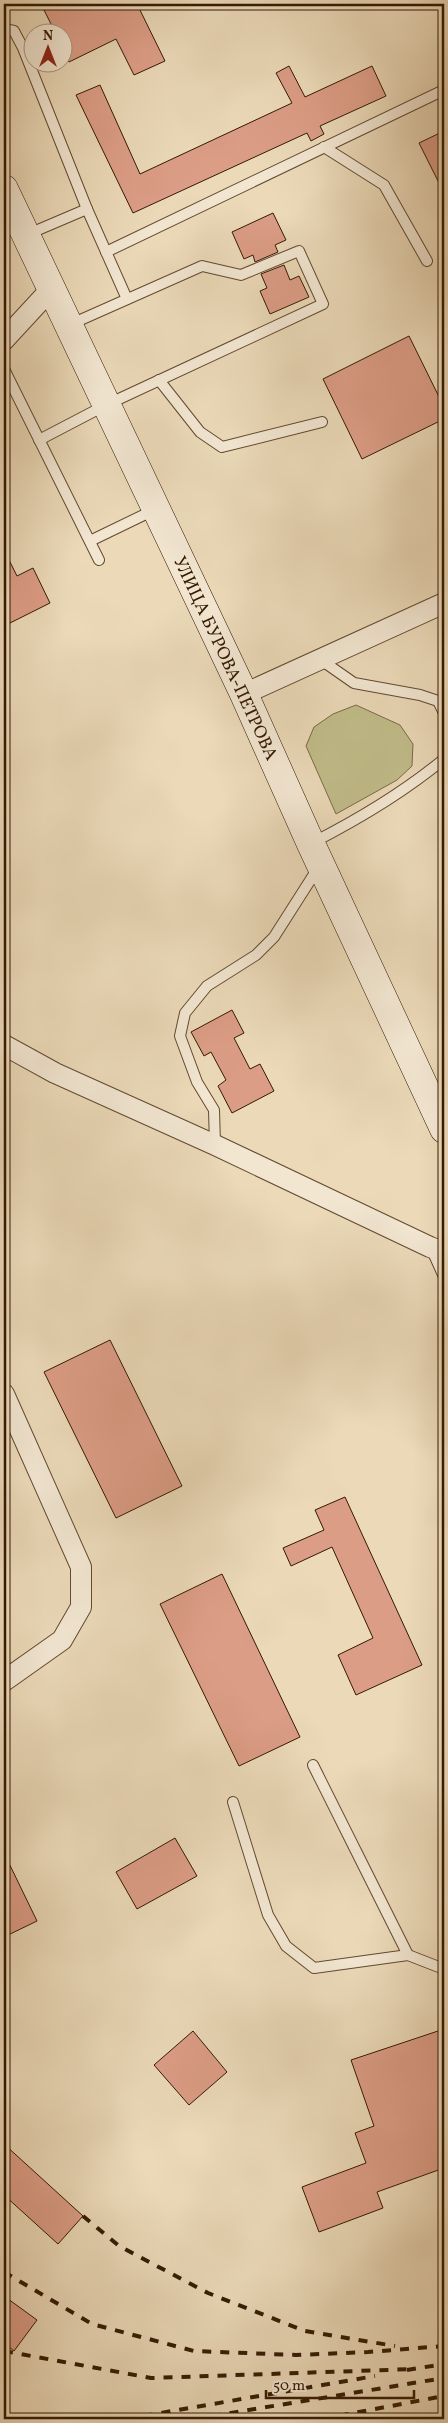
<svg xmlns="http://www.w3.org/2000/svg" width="448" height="2423" viewBox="0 0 448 2423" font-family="Vollkorn,serif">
<rect width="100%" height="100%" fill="#ebd9b8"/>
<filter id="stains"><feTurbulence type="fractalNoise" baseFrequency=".004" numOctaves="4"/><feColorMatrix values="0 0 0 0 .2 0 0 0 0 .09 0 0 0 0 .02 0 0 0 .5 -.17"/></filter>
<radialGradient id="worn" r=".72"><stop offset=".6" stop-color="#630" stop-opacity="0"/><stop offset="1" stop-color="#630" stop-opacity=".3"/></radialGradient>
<polygon fill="#c0bc89" stroke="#7a6a46" points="356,705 400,725 413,744 412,766 397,780 336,814 306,746 314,727 333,714"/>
<g fill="#dc9d86" stroke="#341903">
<polygon points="41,4 137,4 165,61 134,75 116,39 69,62 62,48 62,32 55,32"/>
<polygon points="289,66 305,97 372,66 386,96 320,126 324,134 311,141 307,133 133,213 76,95 100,85 140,174 292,103 276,73"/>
<polygon points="444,131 444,193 419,143"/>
<polygon points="273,213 286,240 275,245 278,252 255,262 253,255 244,259 232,232"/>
<polygon points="284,265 290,280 299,276 309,297 270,314 260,291 267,288 261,274"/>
<polygon points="409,336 444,407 444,419 362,459 323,379"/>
<polygon points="4,550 17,576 33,568 50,603 4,626"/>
<polygon points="232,1010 244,1033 234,1038 250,1069 260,1064 274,1091 232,1113 218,1086 226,1080 211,1052 204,1056 191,1032"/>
<polygon points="110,1340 182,1486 116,1518 44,1372"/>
<polygon points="345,1497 422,1665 356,1695 338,1655 373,1638 332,1547 291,1566 283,1548 324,1530 315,1510"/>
<polygon points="222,1574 300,1737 239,1766 160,1604"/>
<polygon points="175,1838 197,1876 137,1909 116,1872"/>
<polygon points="4,1853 37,1921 4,1937"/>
<polygon points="444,2029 444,2168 377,2192 383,2208 319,2232 302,2187 366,2163 355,2133 374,2126 351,2060"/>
<polygon points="193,2031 227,2072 189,2105 154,2065"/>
<polygon points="4,2144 83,2216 58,2244 4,2195"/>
<polygon points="4,2296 37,2320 14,2351 4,2343"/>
</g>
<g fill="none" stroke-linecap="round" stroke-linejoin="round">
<defs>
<g id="lane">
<polyline points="4,29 14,31 23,48 87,209 127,299"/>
<polyline points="324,147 384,185 427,261"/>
<polyline points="26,235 87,209"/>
<polyline points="106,252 444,90"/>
<polyline points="4,369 99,560"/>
<polyline points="159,380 200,432 222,447 322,422"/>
<polyline points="39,440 106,405 323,304 299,251 241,275 202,266 69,325"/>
<polyline points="90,541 154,510"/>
<polyline points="321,660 354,683 420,695 438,701 444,713"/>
<path d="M312,843C359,819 403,793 444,759"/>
<polyline points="215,1145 214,1110 197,1082 180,1036 185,1013 207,986 256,955 274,937 318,868"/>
<polyline points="431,1248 444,1277"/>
<polyline points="313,1765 408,1955"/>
<polyline points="233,1802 268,1915 286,1946 314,1968 408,1955 444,1969"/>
</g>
<g id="street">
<polyline points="4,340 51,289"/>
<polyline points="244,694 444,603"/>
<polyline points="4,1045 55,1073 215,1145 430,1247 444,1252"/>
<polyline points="4,1394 81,1567 81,1607 62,1640 4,1681"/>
</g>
<polyline id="secondary" points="4,189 244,694 311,844 444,1129"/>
</defs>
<use href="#lane" stroke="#624930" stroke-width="12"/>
<use href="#street" stroke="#624930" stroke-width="22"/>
<use href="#secondary" stroke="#341903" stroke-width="29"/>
<use href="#lane" stroke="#f2e6d1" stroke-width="10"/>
<use href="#street" stroke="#f2e6d1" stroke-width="20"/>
<use href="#secondary" stroke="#f2e6d1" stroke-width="28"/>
<g stroke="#341903" stroke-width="4" stroke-dasharray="9 9" stroke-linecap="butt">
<polyline points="83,2216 119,2246 208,2293 305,2331 395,2346"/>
<polyline points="4,2272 92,2324 194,2351 296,2355 368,2352 444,2346"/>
<polyline points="4,2351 151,2378 415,2369"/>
<polyline points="407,2370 444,2364"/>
<polyline points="126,2419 375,2376"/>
<polyline points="194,2419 444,2378"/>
<polyline points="322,2419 444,2396"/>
</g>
</g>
<g text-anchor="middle" stroke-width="5" stroke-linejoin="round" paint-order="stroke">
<g font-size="18" fill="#341903" stroke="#f2e6d1">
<text transform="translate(226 658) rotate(65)" y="6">УЛИЦА БУРОВА-ПЕТРОВА</text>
</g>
</g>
<rect width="448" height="2423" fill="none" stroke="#ebd9b8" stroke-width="20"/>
<rect x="5" y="5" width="438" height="2413" fill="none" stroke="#341903" stroke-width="2.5"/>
<rect x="10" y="10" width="428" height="2403" fill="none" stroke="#341903"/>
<g transform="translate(48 48)"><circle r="24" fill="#f2e6d1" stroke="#a6947f"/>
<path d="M0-4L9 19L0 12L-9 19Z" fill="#8f2418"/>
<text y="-8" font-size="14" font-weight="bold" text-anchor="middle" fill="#341903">N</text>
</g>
<path d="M266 2390v8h148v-8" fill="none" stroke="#341903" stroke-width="2.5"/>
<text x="273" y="2390" font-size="15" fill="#341903" stroke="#f2e6d1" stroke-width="4" paint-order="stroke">50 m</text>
<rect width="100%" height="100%" filter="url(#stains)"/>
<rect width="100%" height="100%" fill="url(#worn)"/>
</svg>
